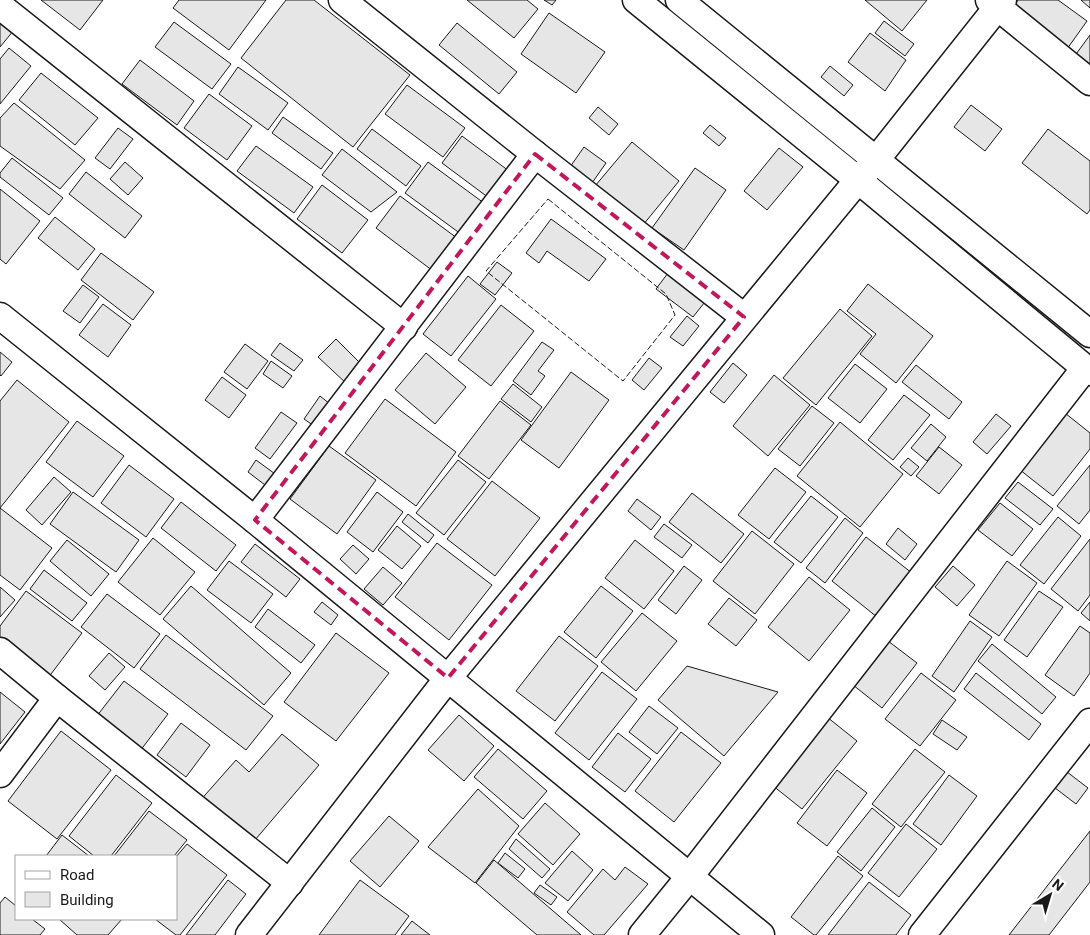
<svg xmlns="http://www.w3.org/2000/svg" width="1090" height="935" viewBox="0 0 1090 935" font-family="Roboto,sans-serif">
<rect width="100%" height="100%" fill="#fff"/>
<g fill="#e6e6e6" stroke="#1a1a1a">
<polygon points="41,0 103,0 80,30"/>
<polygon points="179,0 266,0 229,50 173,8"/>
<polygon points="286,0 314,0 410,75 353,147 241,58"/>
<polygon points="467,0 527,0 538,9 514,38"/>
<polygon points="544,0 556,0 552,5"/>
<polygon points="865,0 927,0 902,31"/>
<polygon points="1018,0 1058,0 1087,21 1067,49 1012,9"/>
<polygon points="1081,0 1090,0 1090,8"/>
<polygon points="549,13 605,52 576,93 521,54"/>
<polygon points="0,19 14,30 0,47"/>
<polygon points="884,21 914,44 905,56 875,33"/>
<polygon points="174,22 231,64 212,89 155,47"/>
<polygon points="457,23 517,72 499,94 439,45"/>
<polygon points="870,33 906,60 885,91 848,62"/>
<polygon points="1090,35 1090,74 1071,61"/>
<polygon points="9,48 31,66 0,104 0,59"/>
<polygon points="140,60 194,101 177,125 122,84"/>
<polygon points="830,66 853,85 844,96 821,77"/>
<polygon points="238,67 288,103 268,130 219,94"/>
<polygon points="41,73 98,118 75,145 19,100"/>
<polygon points="407,85 465,128 443,157 385,114"/>
<polygon points="209,94 252,126 227,160 184,128"/>
<polygon points="14,103 85,160 60,189 0,146 0,118"/>
<polygon points="971,105 1002,129 985,151 954,127"/>
<polygon points="598,107 618,124 609,135 589,118"/>
<polygon points="283,117 333,153 321,169 272,133"/>
<polygon points="710,125 726,138 719,146 703,133"/>
<polygon points="118,128 133,139 110,169 95,158"/>
<polygon points="372,129 421,166 406,186 357,149"/>
<polygon points="1048,129 1090,161 1090,210 1087,214 1022,163"/>
<polygon points="462,136 513,174 493,201 442,163"/>
<polygon points="632,142 679,181 643,225 595,186"/>
<polygon points="256,146 313,187 294,213 237,171"/>
<polygon points="584,147 606,163 592,183 570,167"/>
<polygon points="779,148 803,167 767,210 744,191"/>
<polygon points="342,149 397,192 371,212 322,175"/>
<polygon points="12,158 63,198 49,215 0,177 0,173"/>
<polygon points="125,162 143,178 128,195 110,179"/>
<polygon points="428,162 488,206 465,237 405,193"/>
<polygon points="695,168 726,190 684,250 652,228"/>
<polygon points="86,172 142,216 125,238 69,194"/>
<polygon points="322,185 368,220 342,253 297,219"/>
<polygon points="0,189 40,221 6,264 0,259"/>
<polygon points="400,196 461,241 437,274 376,228"/>
<polygon points="55,217 95,249 78,270 38,238"/>
<polygon points="551,219 606,259 589,281 547,251 539,263 526,253"/>
<polygon points="101,253 154,292 133,320 81,280"/>
<polygon points="497,262 512,273 495,295 480,284"/>
<polygon points="671,269 708,298 693,317 656,289"/>
<polygon points="468,276 496,299 451,356 423,334"/>
<polygon points="868,284 933,336 896,383 860,354 876,334 847,311"/>
<polygon points="83,285 99,297 80,323 63,311"/>
<polygon points="103,304 131,325 108,357 79,335"/>
<polygon points="501,305 534,331 491,386 458,360"/>
<polygon points="840,309 872,336 816,405 783,378"/>
<polygon points="687,316 699,326 683,346 670,337"/>
<polygon points="336,339 364,367 347,384 318,357"/>
<polygon points="542,342 554,350 538,371 545,376 531,395 513,381"/>
<polygon points="280,343 303,360 294,371 271,355"/>
<polygon points="245,344 268,361 247,389 224,372"/>
<polygon points="0,352 12,362 1,376 0,375"/>
<polygon points="426,353 466,387 435,424 395,390"/>
<polygon points="649,358 662,368 644,390 632,380"/>
<polygon points="271,361 292,376 283,388 263,374"/>
<polygon points="733,363 747,375 724,403 710,392"/>
<polygon points="855,364 887,389 860,423 828,398"/>
<polygon points="916,365 962,402 949,419 902,382"/>
<polygon points="571,372 609,400 559,468 521,440"/>
<polygon points="774,375 810,405 768,456 733,426"/>
<polygon points="222,377 246,395 229,418 205,400"/>
<polygon points="17,380 69,422 0,508 0,401"/>
<polygon points="513,384 542,407 531,422 501,399"/>
<polygon points="904,395 930,415 893,460 868,440"/>
<polygon points="320,396 330,404 314,426 304,419"/>
<polygon points="385,399 456,452 416,506 345,453"/>
<polygon points="500,401 531,425 489,479 458,456"/>
<polygon points="812,406 834,423 800,466 778,449"/>
<polygon points="1060,409 1090,433 1090,449 1053,496 1015,466"/>
<polygon points="281,412 297,423 270,459 255,448"/>
<polygon points="996,414 1011,426 987,454 973,442"/>
<polygon points="77,421 124,456 93,497 46,462"/>
<polygon points="840,422 903,474 860,527 797,476"/>
<polygon points="931,424 946,437 927,461 911,448"/>
<polygon points="329,446 376,480 337,534 290,499"/>
<polygon points="939,447 962,465 939,494 916,476"/>
<polygon points="908,458 919,467 911,476 900,467"/>
<polygon points="256,460 282,479 273,491 248,472"/>
<polygon points="458,460 486,482 444,535 416,513"/>
<polygon points="129,465 174,499 146,537 101,503"/>
<polygon points="1090,465 1090,510 1079,524 1057,506"/>
<polygon points="775,468 806,492 769,539 738,515"/>
<polygon points="54,477 71,492 42,525 26,510"/>
<polygon points="492,481 540,518 495,576 447,539"/>
<polygon points="1018,482 1053,509 1040,525 1005,498"/>
<polygon points="73,492 139,540 116,572 50,524"/>
<polygon points="377,492 403,512 373,552 347,532"/>
<polygon points="692,493 744,534 721,563 669,522"/>
<polygon points="811,496 838,517 801,563 774,542"/>
<polygon points="637,499 661,517 651,530 628,511"/>
<polygon points="181,502 236,545 216,571 161,528"/>
<polygon points="1000,503 1033,529 1012,556 978,530"/>
<polygon points="0,508 52,548 20,590 0,575"/>
<polygon points="408,514 434,535 428,543 402,522"/>
<polygon points="1058,517 1081,536 1044,584 1020,565"/>
<polygon points="845,518 863,533 825,583 806,568"/>
<polygon points="664,524 692,545 682,558 654,537"/>
<polygon points="397,526 421,546 402,569 378,550"/>
<polygon points="898,528 917,544 905,560 886,544"/>
<polygon points="752,531 794,564 755,614 713,581"/>
<polygon points="866,537 917,577 882,621 832,581"/>
<polygon points="153,538 195,572 160,615 118,582"/>
<polygon points="1090,539 1090,595 1078,611 1051,589"/>
<polygon points="67,540 109,574 91,596 50,561"/>
<polygon points="635,540 674,571 644,609 605,578"/>
<polygon points="437,543 492,585 449,640 395,597"/>
<polygon points="255,544 300,579 286,597 241,562"/>
<polygon points="353,545 369,559 356,574 340,559"/>
<polygon points="229,561 273,594 251,623 207,590"/>
<polygon points="1007,561 1037,583 999,636 969,615"/>
<polygon points="684,566 702,580 676,614 658,600"/>
<polygon points="953,566 975,585 957,606 935,587"/>
<polygon points="383,567 402,583 383,605 364,589"/>
<polygon points="44,570 87,603 72,621 30,589"/>
<polygon points="809,577 850,610 809,661 768,627"/>
<polygon points="191,586 291,673 264,705 163,619"/>
<polygon points="601,586 633,611 596,658 564,632"/>
<polygon points="0,587 15,600 0,617"/>
<polygon points="26,591 82,633 48,678 0,641 0,626"/>
<polygon points="1039,591 1063,607 1027,657 1004,640"/>
<polygon points="107,594 160,634 134,668 81,627"/>
<polygon points="729,598 757,620 736,646 708,624"/>
<polygon points="322,602 338,615 331,625 314,612"/>
<polygon points="1090,602 1090,621 1081,613"/>
<polygon points="268,609 315,645 301,663 255,627"/>
<polygon points="642,613 677,641 636,691 601,662"/>
<polygon points="970,621 992,637 954,692 932,676"/>
<polygon points="1080,626 1090,633 1090,673 1074,696 1045,675"/>
<polygon points="336,633 389,673 336,741 284,702"/>
<polygon points="166,635 273,716 246,750 140,669"/>
<polygon points="559,636 598,666 555,721 516,691"/>
<polygon points="888,641 917,663 882,708 853,685"/>
<polygon points="992,644 1056,697 1042,714 978,661"/>
<polygon points="109,653 125,667 105,690 89,676"/>
<polygon points="687,666 778,692 724,756 658,700"/>
<polygon points="602,672 637,699 589,760 555,733"/>
<polygon points="921,673 956,700 920,746 885,719"/>
<polygon points="976,673 1041,724 1029,740 964,689"/>
<polygon points="124,681 168,714 137,755 93,721"/>
<polygon points="0,692 25,712 0,744"/>
<polygon points="649,706 678,728 657,754 629,732"/>
<polygon points="459,715 494,746 464,781 428,750"/>
<polygon points="827,717 857,741 802,809 772,785"/>
<polygon points="942,720 967,737 957,750 933,734"/>
<polygon points="181,723 210,745 186,777 157,755"/>
<polygon points="61,731 111,770 57,839 8,801"/>
<polygon points="681,732 721,763 674,822 635,791"/>
<polygon points="618,733 651,759 625,792 592,767"/>
<polygon points="282,734 319,765 249,847 198,803 236,760 249,772"/>
<polygon points="498,749 547,791 523,819 474,777"/>
<polygon points="915,749 945,772 901,827 872,804"/>
<polygon points="1058,765 1088,788 1076,804 1046,781"/>
<polygon points="837,770 867,793 827,846 797,823"/>
<polygon points="116,775 152,803 111,856 94,856 69,836"/>
<polygon points="949,775 977,796 941,845 913,824"/>
<polygon points="478,789 519,826 475,883 428,847"/>
<polygon points="545,803 580,834 553,865 518,834"/>
<polygon points="872,808 895,827 861,871 837,852"/>
<polygon points="149,811 187,840 174,856 114,856"/>
<polygon points="389,816 419,841 380,887 350,861"/>
<polygon points="906,824 937,849 899,897 868,873"/>
<polygon points="1090,831 1090,882 1049,935 1009,935"/>
<polygon points="62,835 89,856 46,856"/>
<polygon points="516,839 550,869 542,878 509,849"/>
<polygon points="187,844 227,875 180,935 176,935 155,919 176,919 176,857"/>
<polygon points="572,851 593,870 568,901 545,883"/>
<polygon points="505,853 525,869 518,878 498,863"/>
<polygon points="838,856 863,876 816,935 814,935 791,917"/>
<polygon points="494,860 581,935 537,935 476,883"/>
<polygon points="625,867 648,884 604,935 594,935 567,912 603,869 615,880"/>
<polygon points="228,880 246,894 215,935 186,935"/>
<polygon points="360,880 409,916 395,935 319,935"/>
<polygon points="869,882 911,915 896,935 828,935"/>
<polygon points="540,885 557,897 551,905 534,893"/>
<polygon points="5,897 16,906 16,919 32,919 45,929 40,935 0,935 0,903"/>
<polygon points="59,919 122,919 108,935 77,935"/>
<polygon points="412,921 417,925 430,935 401,935"/>
</g>
<g fill="none" stroke-linecap="round" stroke-linejoin="round">
<defs>
<g id="minor">
<polyline points="342,0 535,154 744,317"/>
<polyline points="636,0 858,180 1090,372"/>
<polyline points="679,0 1090,334"/>
<polyline points="989,0 1090,82"/>
<polyline points="0,6 404,327"/>
<polyline points="0,316 255,520 761,935"/>
<polyline points="255,520 535,154"/>
<polyline points="0,651 57,698 290,883"/>
<polyline points="0,774 57,698"/>
<polyline points="249,935 448,678 858,180 876,160 1003,0"/>
<polyline points="642,935 690,876 1085,368"/>
<polyline points="922,935 1090,722"/>
</g>
</defs>
<use href="#minor" stroke="#1a1a1a" stroke-width="29"/>
<use href="#minor" stroke="#fff" stroke-width="26"/>
<polygon stroke="#1a1a1a" stroke-width="1" stroke-dasharray="6 2.5" stroke-linecap="butt" points="548,199 666,294 675,315 623,381 486,271"/>
</g>
<path fill="none" stroke="#c2185b" stroke-width="4" stroke-dasharray="10 6" stroke-linejoin="round" d="M535,154L744,317L448,678L255,520Z"/>
<rect x="15" y="855" width="162" height="65" fill="#ffffff" stroke="#a3a3a3"/>
<rect x="25" y="871" width="25" height="8" fill="#ffffff" stroke="#a3a3a3"/>
<text x="60" y="880" font-size="15" fill="#1a1a1a">Road</text>
<rect x="25" y="892" width="25" height="15" fill="#e6e6e6" stroke="#a3a3a3"/>
<text x="60" y="905" font-size="15" fill="#1a1a1a">Building</text>
<g transform="translate(1050 895) rotate(38)" stroke="#ffffff" stroke-width="4" paint-order="stroke">
<path d="M0-4L9 19L0 12L-9 19Z" fill="#1a1a1a"/>
<text y="-8" font-size="14" font-weight="bold" text-anchor="middle" fill="#1a1a1a">N</text>
</g>
</svg>
